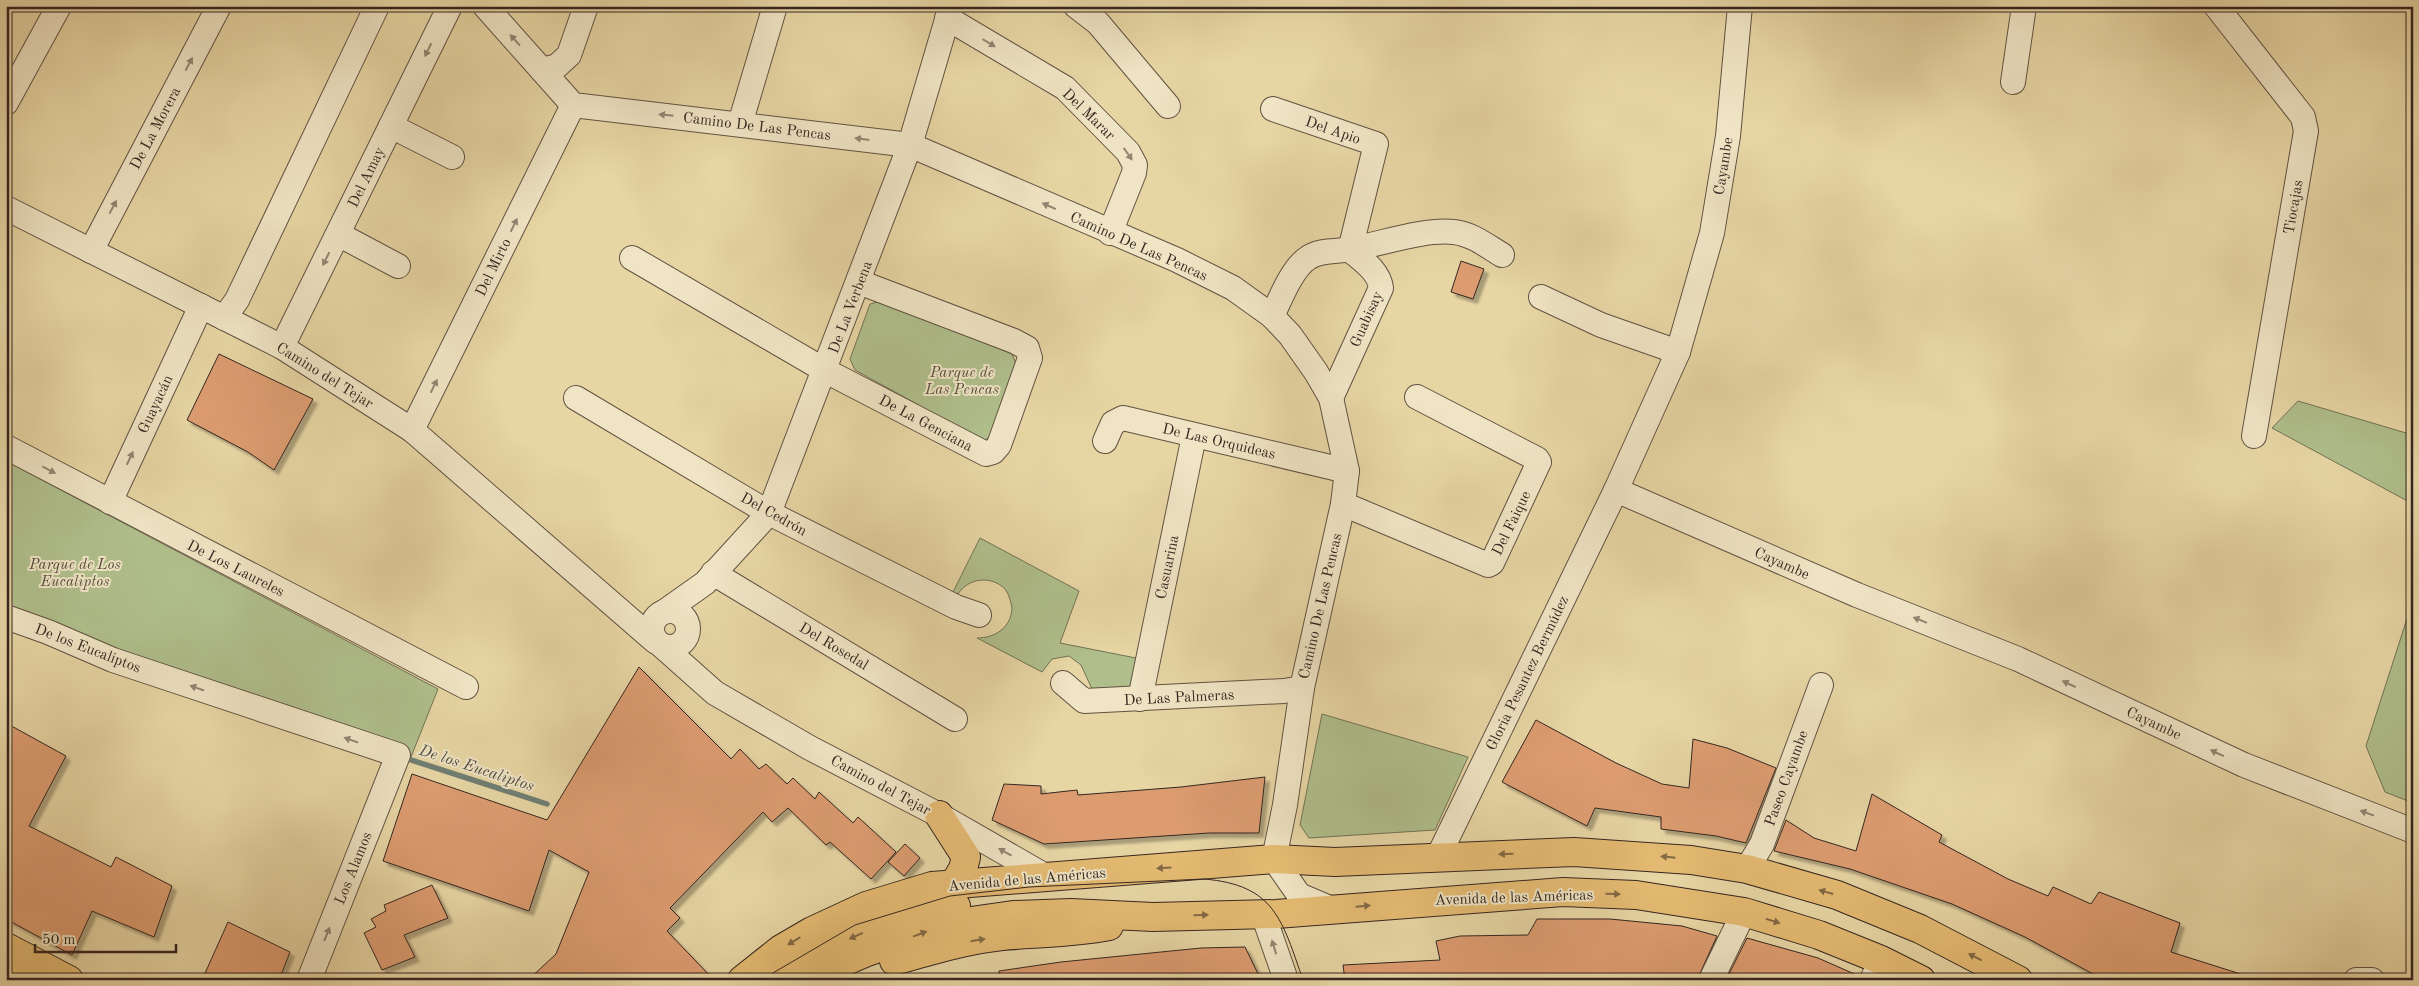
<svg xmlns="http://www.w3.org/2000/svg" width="2419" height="986" viewBox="0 0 2419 986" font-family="'Old Standard TT',serif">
<defs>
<filter id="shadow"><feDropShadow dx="4.5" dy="4.5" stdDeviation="1" flood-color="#0004"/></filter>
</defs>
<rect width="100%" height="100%" fill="#e7d5a4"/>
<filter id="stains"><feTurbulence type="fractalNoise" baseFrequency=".004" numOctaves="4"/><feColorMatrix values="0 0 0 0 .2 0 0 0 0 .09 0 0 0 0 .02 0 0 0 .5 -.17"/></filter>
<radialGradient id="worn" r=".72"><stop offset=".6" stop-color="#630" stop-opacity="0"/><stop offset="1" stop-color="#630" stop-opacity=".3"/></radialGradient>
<g fill="#afbe8b" stroke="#727256">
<polygon points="877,302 884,302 1012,354 1017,366 991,436 984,441 855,370 850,359 870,304"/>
<polygon points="2298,401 2413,435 2413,504 2272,428"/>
<polygon points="6,461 438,689 411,757 392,748 6,619"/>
<path d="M980,538L1079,591L1060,643L1136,658L1130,688L1092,689L1081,665L1069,656L1052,659L1042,672L977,638C995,638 1011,628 1012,608C1011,602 1009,594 1005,589C991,575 968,578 958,594H952Z"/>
<polygon points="2413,600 2413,803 2385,792 2366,746"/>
<polygon points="1322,714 1468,757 1435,830 1309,838 1300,825"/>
</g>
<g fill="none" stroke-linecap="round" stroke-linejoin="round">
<polyline stroke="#6f7e74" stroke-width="5.5" points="402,757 547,804"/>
</g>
<g fill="#dc9c70" stroke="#342621" filter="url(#shadow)">
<polygon points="1461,261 1484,269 1473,299 1451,292"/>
<polygon points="219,354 313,399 274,470 248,452 187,420"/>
<polygon points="639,667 731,759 740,749 759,769 766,764 787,784 793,778 815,799 819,792 853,823 858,817 896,852 871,879 830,842 826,845 788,808 772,822 763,812 670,908 680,918 667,931 714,980 528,980 556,954 589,872 549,850 529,911 383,861 412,774 547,820"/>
<polygon points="1536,720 1616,763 1662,784 1689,788 1693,739 1727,748 1776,768 1746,843 1716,836 1661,829 1661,817 1595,808 1587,826 1502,782"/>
<polygon points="6,723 66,756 29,826 111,867 116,857 172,886 154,937 92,911 72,955 6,919"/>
<polygon points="1265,777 1259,833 1209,833 1044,844 992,820 1004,784 1041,786 1041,794 1077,790 1078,795 1181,787"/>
<polygon points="1872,794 1942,835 1939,842 2008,879 2048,896 2053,887 2091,904 2099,892 2180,923 2171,952 2247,976 2247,980 2104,980 2025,937 1952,904 1850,869 1774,851 1786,820 1814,838 1856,851"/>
<polygon points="905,844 920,858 904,876 888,862"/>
<polygon points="432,885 448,918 404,935 415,957 382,970 364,933 376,927 371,919 386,911 384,905"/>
<polygon points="1537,919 1610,919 1682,926 1717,936 1697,980 1345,980 1343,965 1440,960 1436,941 1460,936 1528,935"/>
<polygon points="228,922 290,952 279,980 202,980"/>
<polygon points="1747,938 1818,958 1859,976 1859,980 1726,980"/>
<polygon points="1245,947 1261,980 999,980 999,971 1061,962 1201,948"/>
</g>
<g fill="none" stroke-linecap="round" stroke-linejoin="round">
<defs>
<g id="minor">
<polyline points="485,6 573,105 910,145 1177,260 1233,288 1272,316 1290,335 1316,372 1331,398 1347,471 1343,504 1302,688 1285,805 1274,859 1299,895 1332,909"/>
<polyline points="1076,6 1098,23 1168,106"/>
<polyline points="2216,6 2303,117 2306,131 2254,436"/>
<polyline points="947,18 1065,88 1128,152 1135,165 1134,173 1110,233"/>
<polyline points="542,70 557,66 569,55 586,6"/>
<polyline points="2013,82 2024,6"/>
<polyline points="6,103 59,6"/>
<path d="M1273,109L1376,144L1350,250C1362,260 1379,271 1381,288L1331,398"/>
<polyline points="740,124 775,6"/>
<polyline points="391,126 452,157"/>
<polyline points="6,208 282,347 412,430 656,642"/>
<polyline points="338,234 398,266"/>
<polyline points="91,251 219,6"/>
<polyline points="632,258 826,371 986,454 993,452 999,445 1030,358 1027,348 1014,341 859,282"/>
<polyline points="1541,297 1601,325 1678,352"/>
<path d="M1272,316C1280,300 1292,268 1308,258C1321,249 1338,252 1352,249C1384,243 1423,229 1454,232C1472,234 1487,246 1502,255"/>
<polyline points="224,318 237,300 377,6"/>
<polyline points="282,347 450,6"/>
<polyline points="576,398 769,513 956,607 979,615"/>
<polyline points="412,430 573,105"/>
<polyline points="1105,441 1113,423 1123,418 1347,471"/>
<polyline points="6,447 466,687"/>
<polyline points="1616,490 1857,595 2018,659 2244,765 2413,831"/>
<polyline points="110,502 201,306"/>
<polyline points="1343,504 1488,565 1492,563 1539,462 1537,459 1417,397"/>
<polyline points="713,573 955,719"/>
<circle cx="670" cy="629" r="18"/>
<polyline points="664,612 705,583 769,513 910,145 951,6"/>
<polyline points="6,617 48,632 113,660 398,755 309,980"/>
<polyline points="661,645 715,693 810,748 939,815 1047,877"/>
<polyline points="1063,683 1084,701 1284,691 1302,688"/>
<polyline points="1140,699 1194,436"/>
<polyline points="1438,857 1616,490 1678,352 1712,233 1728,136 1740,6"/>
<polyline points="1747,869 1762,844 1821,685"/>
<polyline points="1263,914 1286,980"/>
<polyline points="1711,980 1744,912"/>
<polyline points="1872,980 1881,960"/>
<polyline points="2356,980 2372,980"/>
</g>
<g id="major">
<polyline points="939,815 966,857 963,869 954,884"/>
<polyline points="6,947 69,980"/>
<path d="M894,961C929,951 965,940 1002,936C1038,933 1074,933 1109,926"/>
<polyline points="6,970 24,980"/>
<polyline points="742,980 781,949 812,931 866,906 932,886 1274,859 1335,862 1574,852 1691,860 1747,869 1837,895 1920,929 2018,980"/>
<path d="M776,980C789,971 801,961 814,954C856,931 909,914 956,906"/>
<polyline points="811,980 830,968 867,952 943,925 1013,915 1071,913 1153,917 1276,914 1563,892 1636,895 1744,912 1819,935 1881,960 1921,980"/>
</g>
</defs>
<use href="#minor" stroke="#615242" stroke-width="26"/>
<use href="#major" stroke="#342621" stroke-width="30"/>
<use href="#minor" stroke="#efe4c4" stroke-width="24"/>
<use href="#major" stroke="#e4ba72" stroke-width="28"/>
<path stroke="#342621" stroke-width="1" d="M761,980L855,925L950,896L1029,887L1204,879C1275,885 1282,920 1303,980"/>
</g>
<defs><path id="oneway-solid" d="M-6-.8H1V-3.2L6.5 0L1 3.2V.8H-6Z" transform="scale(1.25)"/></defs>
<g fill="#928572">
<use href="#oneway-solid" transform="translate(515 40) rotate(-132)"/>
<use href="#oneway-solid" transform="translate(989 43) rotate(31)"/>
<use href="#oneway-solid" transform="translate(428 50) rotate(116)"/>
<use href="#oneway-solid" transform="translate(189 64) rotate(-62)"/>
<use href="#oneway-solid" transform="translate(666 115) rotate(-174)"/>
<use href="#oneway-solid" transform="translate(862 139) rotate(-173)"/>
<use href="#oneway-solid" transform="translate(1128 154) rotate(55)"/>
<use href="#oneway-solid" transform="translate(1049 206) rotate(-156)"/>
<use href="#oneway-solid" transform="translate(113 207) rotate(-62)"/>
<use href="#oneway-solid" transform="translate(514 225) rotate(-64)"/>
<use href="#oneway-solid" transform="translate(326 259) rotate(116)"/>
<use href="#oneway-solid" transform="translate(434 386) rotate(-64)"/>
<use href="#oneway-solid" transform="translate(130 458) rotate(-65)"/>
<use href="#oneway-solid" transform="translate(49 470) rotate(28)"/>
<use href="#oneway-solid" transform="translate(1920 620) rotate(-158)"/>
<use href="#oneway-solid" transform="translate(2069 684) rotate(-155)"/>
<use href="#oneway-solid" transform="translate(197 688) rotate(-161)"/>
<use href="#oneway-solid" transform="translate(351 740) rotate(-161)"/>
<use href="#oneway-solid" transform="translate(2217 753) rotate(-155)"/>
<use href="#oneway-solid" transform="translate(2367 813) rotate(-160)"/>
<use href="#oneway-solid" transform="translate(1005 852) rotate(-151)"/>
<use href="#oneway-solid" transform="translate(327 934) rotate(-68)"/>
<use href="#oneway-solid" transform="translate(1274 947) rotate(-107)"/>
</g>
<g fill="#836945">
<use href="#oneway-solid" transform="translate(1506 854) rotate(178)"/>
<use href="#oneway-solid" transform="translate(1668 857) rotate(-174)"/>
<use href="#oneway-solid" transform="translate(1164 868) rotate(176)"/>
<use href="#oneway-solid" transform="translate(1826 892) rotate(-164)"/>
<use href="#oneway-solid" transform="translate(1613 894) rotate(2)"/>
<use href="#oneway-solid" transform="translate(1363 906) rotate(-5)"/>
<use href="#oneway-solid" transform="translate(1201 915) rotate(-2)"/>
<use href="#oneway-solid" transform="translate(1773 921) rotate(17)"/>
<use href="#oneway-solid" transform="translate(920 934) rotate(-21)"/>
<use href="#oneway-solid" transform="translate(856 936) rotate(156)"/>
<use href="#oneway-solid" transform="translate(978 940) rotate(-9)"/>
<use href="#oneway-solid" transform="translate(794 941) rotate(149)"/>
<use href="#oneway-solid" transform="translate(1975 957) rotate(-153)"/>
</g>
<g text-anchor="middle" stroke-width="4" stroke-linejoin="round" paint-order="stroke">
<g font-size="15" fill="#342621" stroke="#efe4c4">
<text transform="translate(1089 114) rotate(44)" y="5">Del Marar</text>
<text transform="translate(757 126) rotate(7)" y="5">Camino De Las Pencas</text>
<text transform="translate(155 128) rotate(-62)" y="5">De La Morera</text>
<text transform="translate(1333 130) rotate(19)" y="5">Del Apio</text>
<text transform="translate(1723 166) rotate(-81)" y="5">Cayambe</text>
<text transform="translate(366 177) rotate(-64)" y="5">Del Amay</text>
<text transform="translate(2293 207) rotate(-80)" y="5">Tiocajas</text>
<text transform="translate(1139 246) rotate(24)" y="5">Camino De Las Pencas</text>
<text transform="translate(493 267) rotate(-64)" y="5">Del Mirto</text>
<text transform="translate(850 307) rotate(-69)" y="5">De La Verbena</text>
<text transform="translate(1366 319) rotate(-66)" y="5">Guabisay</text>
<text transform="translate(325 375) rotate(32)" y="5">Camino del Tejar</text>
<text transform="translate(155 404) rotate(-65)" y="5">Guayacán</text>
<text transform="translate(926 423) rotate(28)" y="5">De La Genciana</text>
<text transform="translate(1219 441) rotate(13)" y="5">De Las Orquideas</text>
<text transform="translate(774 514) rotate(29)" y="5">Del Cedrón</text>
<text transform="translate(1511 523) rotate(-64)" y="5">Del Faique</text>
<text transform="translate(1782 563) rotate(24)" y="5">Cayambe</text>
<text transform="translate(1167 567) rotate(-78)" y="5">Casuarina</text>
<text transform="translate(236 568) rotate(27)" y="5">De Los Laureles</text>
<text transform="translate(1320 606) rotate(-77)" y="5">Camino De Las Pencas</text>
<text transform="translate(834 646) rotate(31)" y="5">Del Rosedal</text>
<text transform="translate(88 648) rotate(21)" y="5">De los Eucaliptos</text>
<text transform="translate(1527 673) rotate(-64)" y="5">Gloria Pesantez Bermúdez</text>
<text transform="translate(1179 697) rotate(-3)" y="5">De Las Palmeras</text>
<text transform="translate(2154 723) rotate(25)" y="5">Cayambe</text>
<text transform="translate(1786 778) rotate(-70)" y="5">Paseo Cayambe</text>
<text transform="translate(881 785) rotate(28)" y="5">Camino del Tejar</text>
<text transform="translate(353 868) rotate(-68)" y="5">Los Alamos</text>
<text transform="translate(1027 879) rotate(-5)" y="5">Avenida de las Américas</text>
<text transform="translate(1514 897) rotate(-2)" y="5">Avenida de las Américas</text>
</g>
<g font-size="15" font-style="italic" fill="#534c3c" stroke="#efe4c4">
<text x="962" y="377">Parque de<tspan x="962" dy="17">Las Pencas</tspan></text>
<text x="75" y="569">Parque de Los<tspan x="75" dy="17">Eucaliptos</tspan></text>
</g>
<g font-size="16" font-style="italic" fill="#4d4a44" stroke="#efe4c4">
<text transform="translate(477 767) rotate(18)" y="6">De los Eucaliptos</text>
</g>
</g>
<rect width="2419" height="986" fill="none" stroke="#e7d5a4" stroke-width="25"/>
<rect x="8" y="8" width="2404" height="971" fill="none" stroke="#342621" stroke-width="2.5"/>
<rect x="12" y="12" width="2394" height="961" fill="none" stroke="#342621"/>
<path d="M35 944v8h141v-8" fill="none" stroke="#342621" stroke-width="2.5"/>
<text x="42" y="944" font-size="15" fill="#342621" stroke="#efe4c4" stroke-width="4" paint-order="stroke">50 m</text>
<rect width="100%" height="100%" filter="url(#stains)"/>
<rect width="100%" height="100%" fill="url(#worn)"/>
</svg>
